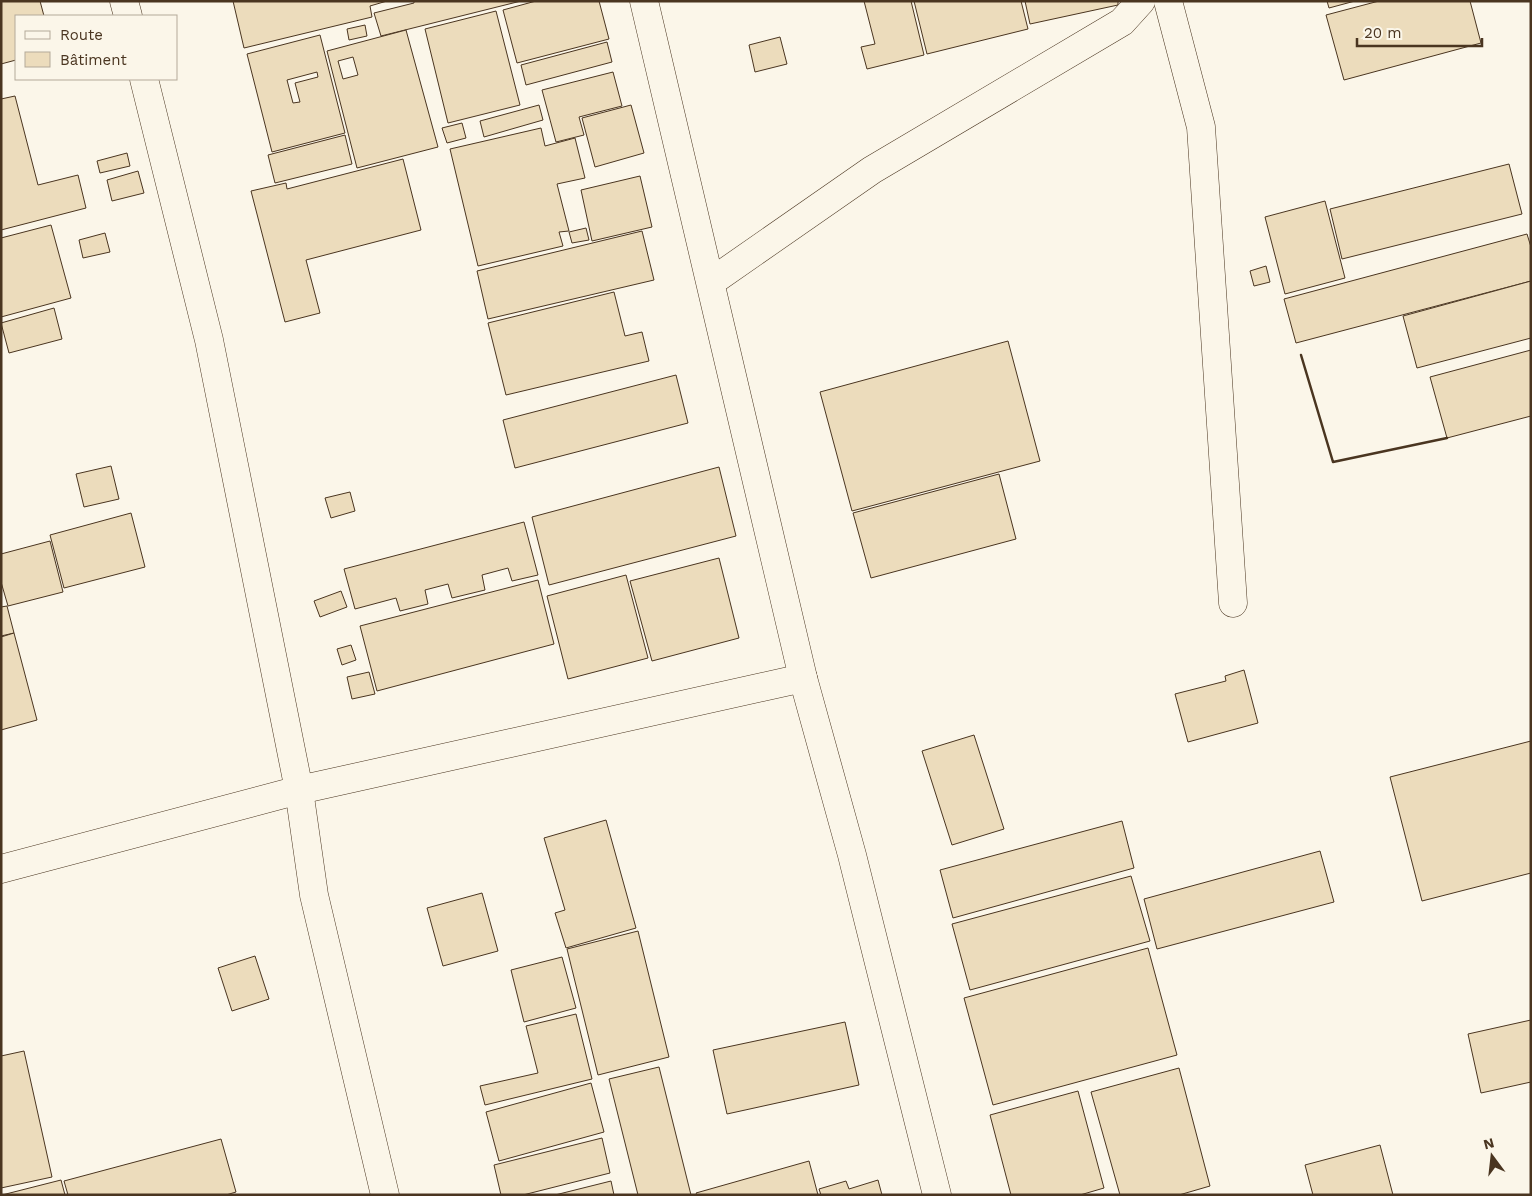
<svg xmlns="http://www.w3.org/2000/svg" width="1532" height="1196" viewBox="0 0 1532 1196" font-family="'Work Sans',sans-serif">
<rect width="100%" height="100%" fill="#fbf6e9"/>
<g fill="#ecdcbc" stroke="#4a3520" fill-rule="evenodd">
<polygon points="1,1 40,1 44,16 16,16 16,60 1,64"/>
<polygon points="233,1 387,1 370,6 372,17 244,48"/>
<polygon points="414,1 521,1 381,36 374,13 414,3"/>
<polygon points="536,1 599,1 609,39 517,63 503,10"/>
<polygon points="864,1 911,1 924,55 867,69 861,47 875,44"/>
<polygon points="914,1 1021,1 1028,29 927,54"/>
<polygon points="1025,1 1118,1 1118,5 1030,24"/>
<polygon points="1327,1 1355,1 1329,8"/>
<polygon points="1379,1 1470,1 1481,43 1344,80 1326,15"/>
<polygon points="496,11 520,105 448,123 425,29"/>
<polygon points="365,25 367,36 349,40 347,29"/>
<path d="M406,30L438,147L357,168L327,51ZM353,57L358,75L343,79L338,61Z"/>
<path d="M320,35L345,133L272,152L247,54ZM317,72L318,77L295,83L300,102L293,103L287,80Z"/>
<polygon points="780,37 787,64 755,72 749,45"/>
<polygon points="607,42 612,62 526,85 521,65"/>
<polygon points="613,72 622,106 579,117 584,135 556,142 542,90"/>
<polygon points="15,96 38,185 78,175 86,208 1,230 1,99"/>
<polygon points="539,105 543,120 484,137 480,121"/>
<polygon points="631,105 644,153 595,167 582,118"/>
<polygon points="462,123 466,138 447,143 442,128"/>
<polygon points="541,128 545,146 575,138 585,178 557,184 569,231 559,232 563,246 478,266 450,149"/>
<polygon points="345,135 352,164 275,183 268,155"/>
<polygon points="127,153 130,166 100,173 97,161"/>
<polygon points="403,159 421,230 306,260 320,313 285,322 251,191 286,183 287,189"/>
<polygon points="1509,164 1522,214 1342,259 1330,209"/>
<polygon points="138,171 144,193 112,201 107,180"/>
<polygon points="640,176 652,227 592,241 581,190"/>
<polygon points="1325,201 1345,278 1285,294 1265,217"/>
<polygon points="51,225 71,298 1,317 1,238"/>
<polygon points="586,228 589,240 572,243 569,232"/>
<polygon points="642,231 654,280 488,319 477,271"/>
<polygon points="105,233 110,252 83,258 79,240"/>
<polygon points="1527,234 1531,247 1531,281 1296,343 1284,299"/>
<polygon points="1266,266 1270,282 1254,286 1250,271"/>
<polygon points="1531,281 1531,338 1417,368 1403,316"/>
<polygon points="614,292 625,336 642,332 649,361 506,395 488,323"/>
<polygon points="54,308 62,339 9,353 1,323"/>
<polygon points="1008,341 1040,461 852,511 820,392"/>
<polygon points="1531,350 1531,416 1447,438 1430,377"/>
<polygon points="676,375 688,423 515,468 503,420"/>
<polygon points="111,466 119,499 84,507 76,474"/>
<polygon points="719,467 736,536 549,585 532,517"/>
<polygon points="999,474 1016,539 871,578 853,513"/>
<polygon points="350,492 355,511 331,518 325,498"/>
<polygon points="131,513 145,567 64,588 50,535"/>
<polygon points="524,522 538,575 512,581 508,568 482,575 485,590 452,598 448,584 425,590 428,604 400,611 396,598 355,609 344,569"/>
<polygon points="50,541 63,592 8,606 1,582 1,554"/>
<polygon points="719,558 739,638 652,661 630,581"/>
<polygon points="626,575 648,658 568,679 547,596"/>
<polygon points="538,580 554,644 377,691 360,626"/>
<polygon points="341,591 347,607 320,617 314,601"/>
<polygon points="7,606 14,633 1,636 1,607"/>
<polygon points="14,633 37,720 1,730 1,637"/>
<polygon points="351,645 356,660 342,665 337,649"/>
<polygon points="1244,670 1258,723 1188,742 1175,694 1226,681 1225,676"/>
<polygon points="369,672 375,694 352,699 347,677"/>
<polygon points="974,735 1004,829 952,845 922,751"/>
<polygon points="1531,741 1531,873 1422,901 1390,777"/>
<polygon points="606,820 636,928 566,948 555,913 565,910 544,838"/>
<polygon points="1122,821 1134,868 953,918 940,870"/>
<polygon points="1320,851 1334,902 1157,949 1144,899"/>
<polygon points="1131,876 1150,941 970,990 952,924"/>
<polygon points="482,893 498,951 443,966 427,908"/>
<polygon points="638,931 669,1057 598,1075 567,949"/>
<polygon points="1148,948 1177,1055 993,1105 964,998"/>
<polygon points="255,956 269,999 232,1011 218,968"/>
<polygon points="562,957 576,1008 524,1022 511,970"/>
<polygon points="576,1014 592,1079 485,1105 480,1086 538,1073 526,1026"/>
<polygon points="1531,1020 1531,1082 1481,1093 1468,1034"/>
<polygon points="845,1022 859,1085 727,1114 713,1050"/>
<polygon points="24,1051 52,1177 1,1188 1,1056"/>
<polygon points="659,1067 691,1195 638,1195 609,1079"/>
<polygon points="1179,1068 1210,1186 1179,1195 1120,1195 1091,1092"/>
<polygon points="591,1083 604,1132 499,1161 486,1112"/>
<polygon points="1078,1091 1104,1188 1080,1195 1011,1195 990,1115"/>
<polygon points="602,1138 610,1173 523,1195 501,1195 494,1165"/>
<polygon points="221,1139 236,1192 226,1195 68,1195 64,1181"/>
<polygon points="1380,1145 1393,1195 1313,1195 1305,1165"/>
<polygon points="809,1161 818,1195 697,1195 696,1193"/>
<polygon points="61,1180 65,1195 2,1195"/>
<polygon points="878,1180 882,1195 821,1195 819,1189 846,1181 849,1189"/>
<polygon points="611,1181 614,1195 555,1195"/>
</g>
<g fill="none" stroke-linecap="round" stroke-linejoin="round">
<defs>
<g id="street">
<polyline points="124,1 128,16"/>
<polyline points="644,1 803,678 852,855 937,1195"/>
<polyline points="1168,1 1201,127 1233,603"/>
<polyline points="144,79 209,340 299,790 314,895 385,1195"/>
<polyline points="711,282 872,170 1122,22 1141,1"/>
<polyline points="1,869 299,790 803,678"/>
</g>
</defs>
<use href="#street" stroke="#4a3520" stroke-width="29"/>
<use href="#street" stroke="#fbf6e9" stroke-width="28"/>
<polyline stroke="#4a3520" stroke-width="2.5" points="1301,355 1333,462 1447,438"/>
</g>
<rect width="1532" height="1196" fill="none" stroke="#4a3520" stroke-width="5"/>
<rect x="15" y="15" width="162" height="65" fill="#fbf6e9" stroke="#b4a999"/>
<rect x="25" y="31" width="25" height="8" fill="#fbf6e9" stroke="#b4a999"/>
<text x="60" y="40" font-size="15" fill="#4a3520">Route</text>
<rect x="25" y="52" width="25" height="15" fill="#ecdcbc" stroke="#b4a999"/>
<text x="60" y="65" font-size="15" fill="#4a3520">Bâtiment</text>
<g transform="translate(1492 1156) rotate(345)" stroke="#fbf6e9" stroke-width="4" paint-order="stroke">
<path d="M0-4L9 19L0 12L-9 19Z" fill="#4a3520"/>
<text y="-8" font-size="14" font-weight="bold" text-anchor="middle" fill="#4a3520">N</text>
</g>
<path d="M1357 38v8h125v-8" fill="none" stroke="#4a3520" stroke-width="2.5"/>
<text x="1364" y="38" font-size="15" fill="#4a3520" stroke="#fbf6e9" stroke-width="4" paint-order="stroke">20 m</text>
</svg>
